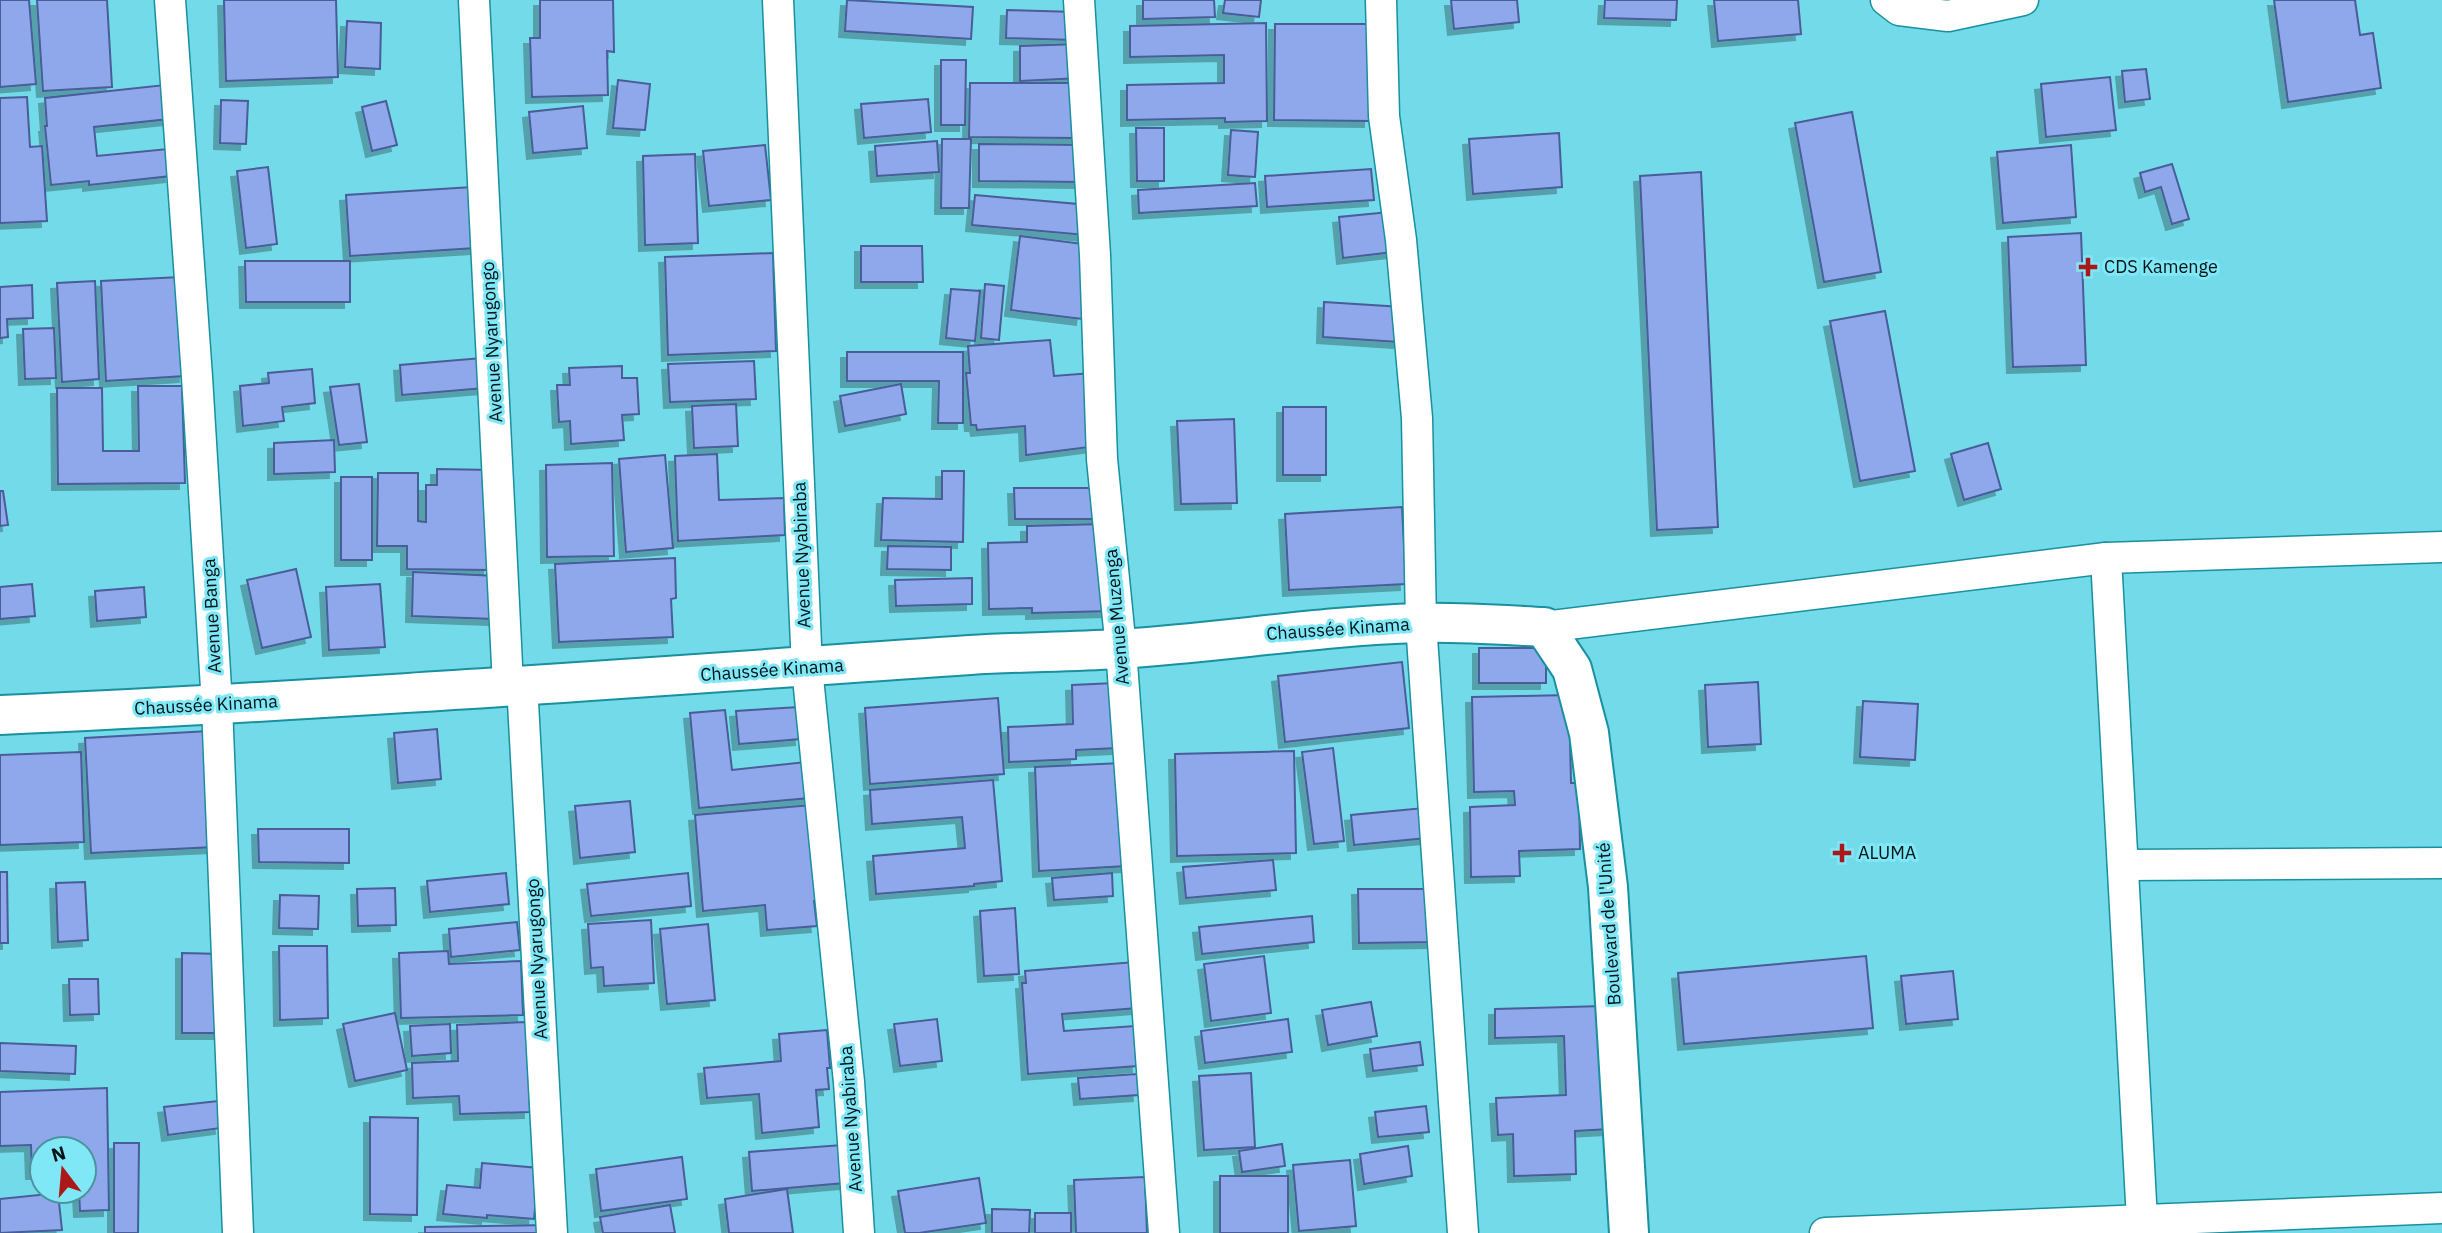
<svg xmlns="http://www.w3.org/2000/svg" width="2442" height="1233" viewBox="0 0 2442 1233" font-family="'IBM Plex Sans',sans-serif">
<defs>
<filter id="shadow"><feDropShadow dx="-6" dy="6" stdDeviation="0" flood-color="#0004"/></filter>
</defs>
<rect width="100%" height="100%" fill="#72dae9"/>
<g fill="#8ea8eb" stroke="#485d98" stroke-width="2" filter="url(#shadow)">
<polygon points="0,0 29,0 36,84 0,87"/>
<polygon points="37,0 107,0 112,87 43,91"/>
<polygon points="224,0 336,0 338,77 226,81"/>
<polygon points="540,0 613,0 614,52 607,51 608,95 532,97 530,38 540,38"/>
<polygon points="847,0 973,7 971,39 845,31"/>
<polygon points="1143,0 1214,0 1215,17 1143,19"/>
<polygon points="1225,0 1261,0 1259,17 1223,13"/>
<polygon points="1451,0 1517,0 1519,22 1454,29"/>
<polygon points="1605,0 1677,0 1676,20 1604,18"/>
<polygon points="1714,0 1798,0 1801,34 1718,41"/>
<polygon points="2274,0 2355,0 2360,35 2373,33 2381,88 2288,102"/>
<polygon points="1007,10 1075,12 1074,40 1006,38"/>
<polygon points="347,21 381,23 380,69 345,67"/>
<polygon points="1266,23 1267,121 1225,122 1225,118 1127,120 1127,85 1224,83 1224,55 1130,57 1130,26"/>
<polygon points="1275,24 1371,24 1370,121 1274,120"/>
<polygon points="1079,44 1081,78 1020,81 1020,46"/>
<polygon points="941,60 966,60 965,125 941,125"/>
<polygon points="2146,69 2150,99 2125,102 2122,71"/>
<polygon points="2110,77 2116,130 2046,137 2041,84"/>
<polygon points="618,80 650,84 645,130 613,128"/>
<polygon points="970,83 1079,83 1078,138 969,137"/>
<polygon points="165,85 169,119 94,127 97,156 168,149 171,176 89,185 89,181 51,185 45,126 47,126 45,98"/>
<polygon points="27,97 30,147 42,146 47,221 0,223 0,98"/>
<polygon points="928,99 931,132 864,138 861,104"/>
<polygon points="221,100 248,101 246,144 220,143"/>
<polygon points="386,101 397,145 372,151 362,107"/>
<polygon points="583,106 587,148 533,153 529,112"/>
<polygon points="1852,112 1881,272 1824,282 1795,123"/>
<polygon points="1136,128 1164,128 1164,181 1137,181"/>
<polygon points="1231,130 1258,132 1255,177 1228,175"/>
<polygon points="1559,133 1562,187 1473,194 1469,139"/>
<polygon points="942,139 971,139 969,208 941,208"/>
<polygon points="937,141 939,172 877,176 875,146"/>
<polygon points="979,144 1083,145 1083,182 979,181"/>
<polygon points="765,145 771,200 709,206 703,151"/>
<polygon points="2071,145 2076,217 2003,223 1997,152"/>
<polygon points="695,154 698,243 645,245 643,156"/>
<polygon points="2172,164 2189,219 2172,224 2161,187 2145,192 2140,173"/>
<polygon points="268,167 277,244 246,248 237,171"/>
<polygon points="1371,169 1374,200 1267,207 1265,176"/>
<polygon points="1701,172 1718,527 1657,530 1640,176"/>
<polygon points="1255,183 1257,206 1139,213 1138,190"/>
<polygon points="472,187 476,248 350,256 346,195"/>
<polygon points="975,195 1089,205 1086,235 972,225"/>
<polygon points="1389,212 1393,252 1343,258 1339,217"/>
<polygon points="2081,233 2086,365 2013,367 2008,237"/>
<polygon points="1020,236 1091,245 1082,319 1011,310"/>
<polygon points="861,246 922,246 923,282 861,282"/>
<polygon points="773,253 776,351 668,355 665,257"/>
<polygon points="245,261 350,261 350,302 246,302"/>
<polygon points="180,277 185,376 106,381 101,281"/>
<polygon points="95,281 99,379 62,382 57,283"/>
<polygon points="985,284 1004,286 999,340 981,338"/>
<polygon points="32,285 33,318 7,319 8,337 0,338 0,287"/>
<polygon points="951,289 980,291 975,341 946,338"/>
<polygon points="1324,302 1402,307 1399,342 1323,337"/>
<polygon points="1885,311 1915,471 1860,481 1830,321"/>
<polygon points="54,328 56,378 25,379 23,329"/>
<polygon points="1050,340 1054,376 1092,373 1097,446 1026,455 1025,426 977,430 976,425 971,425 966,373 970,373 968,346"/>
<polygon points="847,352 963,352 963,423 938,423 939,381 847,381"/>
<polygon points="482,358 485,388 402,395 400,365"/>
<polygon points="754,361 756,399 670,402 668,364"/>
<polygon points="622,366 622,378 637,378 639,414 622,415 624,440 571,444 570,421 559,422 557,385 570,385 569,368"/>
<polygon points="312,369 315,403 282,407 284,421 243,426 240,386 269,383 268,373"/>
<polygon points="359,384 367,442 339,445 330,387"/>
<polygon points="901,384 906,414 845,426 840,396"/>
<polygon points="138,386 182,386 185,483 58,484 57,388 102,388 103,451 139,451"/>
<polygon points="736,404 738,446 694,448 692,406"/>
<rect x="1283" y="407" width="43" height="68"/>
<polygon points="1234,419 1237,503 1181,504 1177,421"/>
<polygon points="334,440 335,472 274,474 274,443"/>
<polygon points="1988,443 2001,489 1964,500 1951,454"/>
<polygon points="717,454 719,500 784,498 785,535 678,541 675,456"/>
<polygon points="665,455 673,548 626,552 619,459"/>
<polygon points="612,463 614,556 547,557 546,465"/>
<polygon points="437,469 493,470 489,570 407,569 407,546 377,546 378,473 418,473 418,521 426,522 426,485 437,485"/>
<polygon points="942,471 964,471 963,542 881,540 883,498 942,499"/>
<rect x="341" y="477" width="31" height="83"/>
<polygon points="1014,488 1101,488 1102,519 1015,519"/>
<polygon points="0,491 3,491 8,525 0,526"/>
<polygon points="1402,507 1406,584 1289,590 1285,514"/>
<polygon points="1103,524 1112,611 1032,613 1032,608 989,609 988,543 1027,542 1027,526"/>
<polygon points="888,546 951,547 951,570 887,569"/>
<polygon points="675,558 676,598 671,599 673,637 559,642 555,564"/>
<polygon points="296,569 311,637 262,648 247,580"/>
<polygon points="413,572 497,576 494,619 412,616"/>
<polygon points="972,578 972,604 896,606 895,580"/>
<polygon points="32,584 35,616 0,619 0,587"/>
<polygon points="380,584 385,647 329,650 326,587"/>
<polygon points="144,587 146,617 97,621 95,591"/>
<rect x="1479" y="648" width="67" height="35"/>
<polygon points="1402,662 1409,728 1285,742 1278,676"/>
<polygon points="1758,682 1761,744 1708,747 1705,685"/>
<polygon points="1115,683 1118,748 1076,750 1076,759 1009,762 1008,727 1073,724 1072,685"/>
<polygon points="1569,695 1571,783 1579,783 1580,849 1519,851 1520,876 1471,877 1470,807 1515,805 1514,791 1474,792 1472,697"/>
<polygon points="998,698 1004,774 870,784 865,708"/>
<polygon points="1863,701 1918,704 1915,760 1860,757"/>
<polygon points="799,707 801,739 739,744 736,711"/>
<polygon points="725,710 732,770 806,762 810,798 699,808 690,713"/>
<polygon points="437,729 441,779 398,783 394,733"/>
<polygon points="209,731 215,847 91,853 85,738"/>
<polygon points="1333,748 1344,841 1314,844 1302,752"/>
<polygon points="1294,751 1296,853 1177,856 1175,754"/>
<polygon points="81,752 84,842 0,845 0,755"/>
<polygon points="1122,763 1127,866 1039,871 1035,767"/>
<polygon points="993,780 1002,881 974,884 974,886 876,894 873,856 965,848 962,817 872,824 870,790"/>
<polygon points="630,801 635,852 580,858 575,806"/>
<polygon points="812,805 820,900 814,901 817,926 767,930 765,905 703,911 695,815"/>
<polygon points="1424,808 1427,838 1354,845 1351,815"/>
<polygon points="258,829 349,829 349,863 259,862"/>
<polygon points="1273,860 1276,890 1186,898 1183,867"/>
<polygon points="0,872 7,872 8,943 0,943"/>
<polygon points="506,873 509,904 430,912 427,881"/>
<polygon points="688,873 691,906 591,916 587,884"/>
<polygon points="1112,873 1113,896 1054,900 1052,878"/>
<polygon points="85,882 88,940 58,942 56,883"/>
<polygon points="395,888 396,925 358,926 357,889"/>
<polygon points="1358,889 1436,889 1436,942 1359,943"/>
<polygon points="280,895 319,896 318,929 279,928"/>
<polygon points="1015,908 1019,974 984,976 980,911"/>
<polygon points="1312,916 1314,942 1202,954 1199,927"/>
<polygon points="651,920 654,983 604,986 603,967 591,968 588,924"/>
<polygon points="517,922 520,950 451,957 449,929"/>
<polygon points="708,924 715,1000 667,1004 660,929"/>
<polygon points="279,946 327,946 328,1018 280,1020"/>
<polygon points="448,951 449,964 521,961 523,1015 401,1018 399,953"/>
<polygon points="182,953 222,954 221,1033 182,1033"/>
<polygon points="1264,956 1271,1013 1211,1021 1204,964"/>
<polygon points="1866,956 1873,1028 1684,1044 1678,973"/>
<polygon points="1135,962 1138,1008 1062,1014 1064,1031 1135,1026 1138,1066 1028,1074 1022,983 1026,983 1025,971"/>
<polygon points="1953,971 1958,1019 1906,1024 1901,976"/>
<polygon points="69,979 98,979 99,1014 70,1015"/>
<polygon points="1371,1002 1377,1036 1328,1045 1322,1010"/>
<polygon points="1603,1006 1610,1129 1575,1131 1576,1174 1514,1176 1513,1134 1498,1135 1496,1098 1566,1095 1564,1036 1495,1038 1495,1009"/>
<polygon points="395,1013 407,1070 355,1081 343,1024"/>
<polygon points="937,1019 942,1061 900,1066 894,1024"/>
<polygon points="1288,1019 1292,1052 1205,1063 1201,1031"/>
<polygon points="527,1022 530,1112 460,1114 459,1096 413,1098 412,1063 458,1061 457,1025"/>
<polygon points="450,1024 451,1053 412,1056 410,1026"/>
<polygon points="827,1030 830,1068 827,1068 829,1089 816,1090 819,1127 762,1133 759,1094 707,1098 704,1068 781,1061 779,1034"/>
<polygon points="1420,1042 1423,1065 1373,1071 1370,1049"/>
<polygon points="0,1043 76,1046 75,1074 0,1071"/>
<polygon points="1251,1073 1255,1147 1204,1150 1199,1076"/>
<polygon points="1137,1074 1139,1095 1080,1099 1078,1078"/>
<polygon points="107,1088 109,1210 80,1211 79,1191 84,1191 84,1149 42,1149 42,1173 32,1173 31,1145 0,1146 0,1092"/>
<polygon points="218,1101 221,1128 168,1135 164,1107"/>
<polygon points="1426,1106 1429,1132 1378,1137 1375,1112"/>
<polygon points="370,1117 418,1118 417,1215 370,1214"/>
<polygon points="114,1143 139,1143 138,1233 114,1233"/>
<polygon points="1282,1144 1285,1166 1242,1172 1239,1151"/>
<polygon points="842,1145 845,1183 752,1191 749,1152"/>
<polygon points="1408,1146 1412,1176 1364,1184 1360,1154"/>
<polygon points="682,1157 687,1199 601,1211 596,1169"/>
<polygon points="1350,1160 1356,1226 1299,1231 1293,1165"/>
<polygon points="482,1163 539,1168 534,1219 487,1215 487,1218 443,1214 447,1185 480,1188"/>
<rect x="1220" y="1176" width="68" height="57"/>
<polygon points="1145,1177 1147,1233 1076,1233 1074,1180"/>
<polygon points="979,1178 986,1223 919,1233 905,1233 898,1191"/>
<polygon points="787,1189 793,1233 729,1233 725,1199"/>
<polygon points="58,1193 62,1230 0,1233 0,1199"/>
<polygon points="670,1205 675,1233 603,1233 600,1217"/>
<polygon points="992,1209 1030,1210 1029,1233 992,1233"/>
<rect x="1035" y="1213" width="36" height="20"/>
<polygon points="547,1225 547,1233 425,1233 425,1227"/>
</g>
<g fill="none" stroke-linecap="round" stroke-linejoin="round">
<defs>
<g id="street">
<polyline points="170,0 197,377 217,705 238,1233"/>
<polyline points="474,0 508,685"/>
<polyline points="778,0 807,668 849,1082 859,1233"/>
<polyline points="1079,0 1095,255 1102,459 1121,649 1164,1233"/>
<polyline points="1381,0 1384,116 1401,240 1417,418 1421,623 1463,1233"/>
<polyline points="1886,0 1899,10 1948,16 2023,0"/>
<polyline points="2106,558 2142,1220"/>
<polyline points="1544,627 2106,558 2442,547"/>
<polyline points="522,684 552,1233"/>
<polyline points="2123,865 2442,863"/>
<polyline points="1825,1233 2442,1208"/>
</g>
<path id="secondary" d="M0,715C324,701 647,677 970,655C1019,652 1068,652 1117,649C1218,643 1318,626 1419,623C1461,622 1503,625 1544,627L1572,669L1589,733L1608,887L1629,1233"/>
</defs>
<use href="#street" stroke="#18909f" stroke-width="33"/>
<use href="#secondary" stroke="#18909f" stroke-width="42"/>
<use href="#street" stroke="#fff" stroke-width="30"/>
<use href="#secondary" stroke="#fff" stroke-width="38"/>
</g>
<g fill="#ab1817" stroke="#80e7f6" stroke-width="2.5">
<path d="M2084.5 256.5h7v7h7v7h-7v7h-7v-7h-7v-7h7z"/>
<path d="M1838.5 842.5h7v7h7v7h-7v7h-7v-7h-7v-7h7z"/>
</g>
<g text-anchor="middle" stroke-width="6" stroke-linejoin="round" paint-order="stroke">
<g font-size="18" fill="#001417" stroke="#80e7f6" text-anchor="start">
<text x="2104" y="273">CDS Kamenge</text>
<text x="1858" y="859">ALUMA</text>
</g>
<g font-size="18" fill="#001417" stroke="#80e7f6">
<text transform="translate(492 342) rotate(-93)" y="6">Avenue Nyarugongo</text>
<text transform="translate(802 555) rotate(-92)" y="6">Avenue Nyabiraba</text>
<text transform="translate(212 616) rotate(-93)" y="6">Avenue Banga</text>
<text transform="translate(1117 617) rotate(-95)" y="6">Avenue Muzenga</text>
<text transform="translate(1338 629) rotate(-4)" y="6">Chaussée Kinama</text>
<text transform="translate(772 670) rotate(-4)" y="6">Chaussée Kinama</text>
<text transform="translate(206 705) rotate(-3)" y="6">Chaussée Kinama</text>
<text transform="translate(1609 924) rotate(-94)" y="6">Boulevard de l'Unité</text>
<text transform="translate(537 959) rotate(-93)" y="6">Avenue Nyarugongo</text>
<text transform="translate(851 1119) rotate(-94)" y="6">Avenue Nyabiraba</text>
</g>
</g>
<g transform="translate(63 1170) rotate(344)"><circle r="33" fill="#80e7f6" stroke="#4d939d" stroke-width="2"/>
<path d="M0-5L12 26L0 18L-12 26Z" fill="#ab1817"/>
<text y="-10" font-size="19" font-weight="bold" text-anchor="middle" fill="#001417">N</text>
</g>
</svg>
